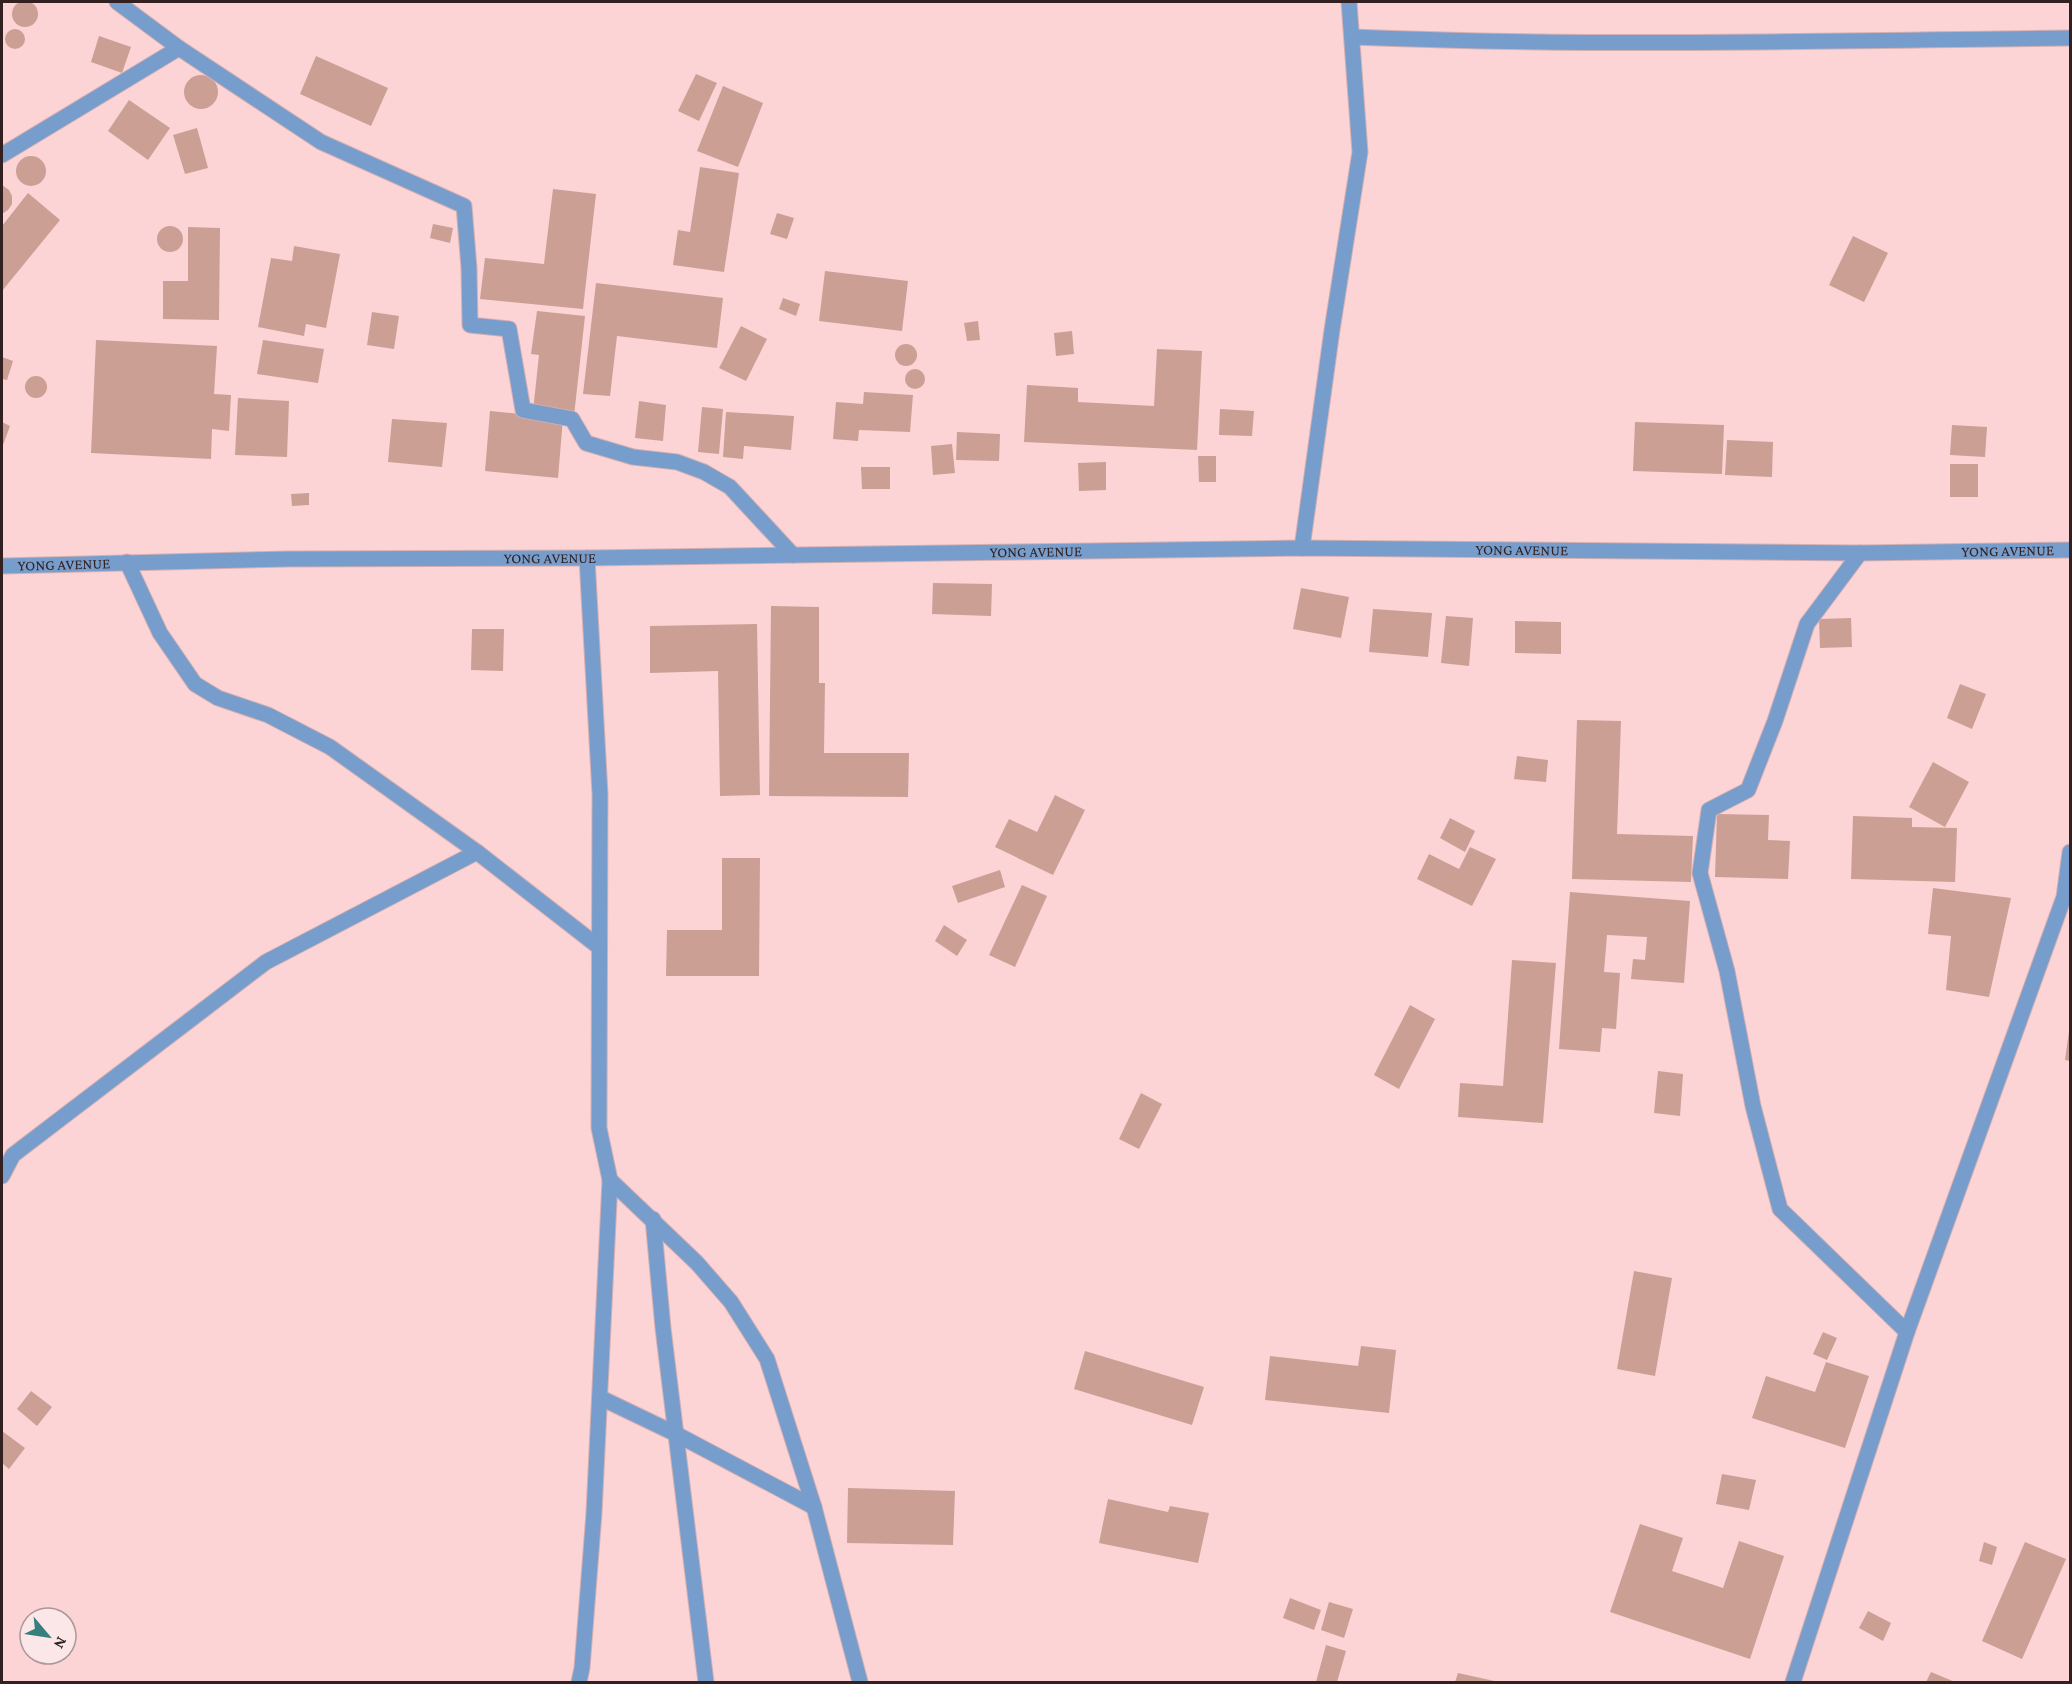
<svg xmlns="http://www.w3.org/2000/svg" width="2072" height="1684" viewBox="0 0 2072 1684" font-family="'Crimson Pro',serif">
<rect width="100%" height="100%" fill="#fcd4d6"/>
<g fill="#cc9f94">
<circle cx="25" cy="14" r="13"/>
<circle cx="15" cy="39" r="10"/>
<polygon points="99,36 131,47 122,73 91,62"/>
<polygon points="316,56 388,88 371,126 300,94"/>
<polygon points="696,74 717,83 699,121 678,111"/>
<circle cx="201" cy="92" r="17"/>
<polygon points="723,86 763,103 738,167 697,151"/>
<polygon points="129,100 170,128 148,160 108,131"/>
<polygon points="197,128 208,168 185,174 173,135"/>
<circle cx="31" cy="171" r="15"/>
<polygon points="700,167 739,173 724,272 673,265 678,230 690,232"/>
<polygon points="2,185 9,190 12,196 12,204 8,210 2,214"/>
<polygon points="553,189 596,194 583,309 480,299 485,258 544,264"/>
<polygon points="28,193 60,220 2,291 2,226"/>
<polygon points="777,213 794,218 787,239 770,234"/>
<polygon points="433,224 453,228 450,243 430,238"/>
<circle cx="170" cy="239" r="13"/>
<polygon points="188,227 220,228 219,320 163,319 163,281 188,281"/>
<polygon points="1853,236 1888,253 1864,302 1829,285"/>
<polygon points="294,246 340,254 326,328 306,324 304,336 258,327 271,258 292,261"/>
<polygon points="825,271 908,281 902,331 819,321"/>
<polygon points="596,283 723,298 717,348 617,336 610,396 583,394"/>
<polygon points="783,298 800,304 796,316 779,309"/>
<polygon points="537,311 585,316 574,416 533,411 539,355 531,354"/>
<polygon points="372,312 399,316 394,349 367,345"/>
<polygon points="978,321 980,340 967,341 964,323"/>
<polygon points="741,326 767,339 746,381 719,368"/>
<polygon points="1072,331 1074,354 1056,356 1054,333"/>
<polygon points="96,340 217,346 214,394 231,395 229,431 212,429 211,459 91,453"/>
<polygon points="263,340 324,349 318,383 257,374"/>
<circle cx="906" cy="355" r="11"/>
<polygon points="1157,349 1202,351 1197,450 1024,442 1027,385 1078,388 1078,402 1154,406"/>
<polygon points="2,357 13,361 7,380 2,379"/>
<circle cx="915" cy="379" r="10"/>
<circle cx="36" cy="387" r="11"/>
<polygon points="864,392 913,395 910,432 859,430 858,441 833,439 836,402 863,404"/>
<polygon points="238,398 289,401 287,457 235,455"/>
<polygon points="639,401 666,405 663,441 635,438"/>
<polygon points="702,407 723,409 719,454 698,452"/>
<polygon points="1220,409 1254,411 1252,436 1219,435"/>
<polygon points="490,411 563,418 558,478 485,471"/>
<polygon points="726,412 794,416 791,450 744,446 743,459 723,457"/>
<polygon points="392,419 447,423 442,467 388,462"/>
<polygon points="2,422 10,426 2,448"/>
<polygon points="1635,422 1724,425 1722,474 1633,471"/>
<polygon points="1952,425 1987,427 1985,457 1950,455"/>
<polygon points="957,432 1000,434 999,461 956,460"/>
<polygon points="1727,440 1773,442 1772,477 1725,475"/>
<polygon points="952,444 955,473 933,475 931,446"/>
<polygon points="1198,456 1216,456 1216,482 1199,482"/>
<polygon points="1106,462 1106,490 1079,491 1078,463"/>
<rect x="1950" y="464" width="28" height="33"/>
<polygon points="861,467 890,467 890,489 862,489"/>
<polygon points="309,493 309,505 292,506 291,494"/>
<polygon points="933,583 992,584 991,616 932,614"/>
<polygon points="1301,588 1349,597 1341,638 1293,629"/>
<polygon points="771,606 819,607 819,683 825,683 824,753 909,753 908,797 769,796"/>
<polygon points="1373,609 1432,613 1428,657 1369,652"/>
<polygon points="1446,616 1473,618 1469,666 1441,663"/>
<polygon points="1851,618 1852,647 1820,648 1819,619"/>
<polygon points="1515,621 1561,622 1561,654 1515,653"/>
<polygon points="757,624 760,795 720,796 718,671 650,673 650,626"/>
<polygon points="472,629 504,629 503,671 471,670"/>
<polygon points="1960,684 1986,694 1972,729 1947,718"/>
<polygon points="1577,720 1621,721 1617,834 1693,836 1691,882 1572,879"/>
<polygon points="1517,756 1548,760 1546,782 1514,779"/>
<polygon points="1933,762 1969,782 1945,827 1909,807"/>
<polygon points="1055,795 1085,810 1053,875 995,847 1009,819 1037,832"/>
<polygon points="1717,814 1769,815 1768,840 1790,841 1788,879 1715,877"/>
<polygon points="1853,816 1912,818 1912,827 1957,828 1955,882 1851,879"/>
<polygon points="1450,818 1475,831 1465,852 1440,838"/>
<polygon points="1470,847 1496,859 1472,906 1417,879 1429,854 1459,869"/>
<polygon points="722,858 760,858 759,976 666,976 667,930 722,930"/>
<polygon points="1000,870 1005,887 958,903 952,886"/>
<polygon points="1022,885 1047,896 1015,967 989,955"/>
<polygon points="1933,888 2011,898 1989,997 1946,990 1951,936 1928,934"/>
<polygon points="1570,892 1690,901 1684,983 1631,979 1633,959 1645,960 1647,937 1607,935 1604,972 1620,973 1616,1029 1602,1028 1600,1052 1559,1049"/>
<polygon points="944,925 967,940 957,956 935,941"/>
<polygon points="1512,960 1556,963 1543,1123 1458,1117 1460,1083 1503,1086"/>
<polygon points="1410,1005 1435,1019 1399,1089 1374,1075"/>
<polygon points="2069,1031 2070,1031 2070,1061 2065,1060"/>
<polygon points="1658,1071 1683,1074 1680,1116 1654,1113"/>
<polygon points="1141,1093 1162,1104 1139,1149 1119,1139"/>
<polygon points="1634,1271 1672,1278 1655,1376 1617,1369"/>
<polygon points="1823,1332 1837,1338 1827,1360 1813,1354"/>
<polygon points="1361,1346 1396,1350 1389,1413 1265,1400 1270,1356 1358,1366"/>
<polygon points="1085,1351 1204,1387 1192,1425 1074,1389"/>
<polygon points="1826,1362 1869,1376 1845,1448 1752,1418 1766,1376 1815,1392"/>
<polygon points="31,1391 52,1407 37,1426 17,1409"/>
<polygon points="2,1431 25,1448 9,1469 2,1463"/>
<polygon points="1722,1474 1756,1480 1749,1510 1716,1504"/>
<polygon points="848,1488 955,1491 953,1545 847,1543"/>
<polygon points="1108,1499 1168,1512 1170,1506 1209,1513 1198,1563 1099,1543"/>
<polygon points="1640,1524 1683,1538 1672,1571 1723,1588 1739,1541 1784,1556 1750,1659 1610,1612"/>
<polygon points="1984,1542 1997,1547 1992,1565 1979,1561"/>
<polygon points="2025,1542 2066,1559 2022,1659 1982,1641"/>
<polygon points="1290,1598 1321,1610 1314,1630 1283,1618"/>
<polygon points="1329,1602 1353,1609 1344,1638 1321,1630"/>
<polygon points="1868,1611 1891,1623 1883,1641 1859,1628"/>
<polygon points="1326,1645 1346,1651 1337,1682 1316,1682"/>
<polygon points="1931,1672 1955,1682 1926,1682"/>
<polygon points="1458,1673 1499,1682 1455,1682"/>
</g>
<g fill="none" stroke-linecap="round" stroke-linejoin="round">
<defs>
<g id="minor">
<polyline points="117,2 179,48 321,142 464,206 469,268 470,325 509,329 523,410 572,419 586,443 633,457 677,462 704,472 730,487 793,555"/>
<path d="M1352,37C1591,47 1831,41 2070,38"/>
<polyline points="2,155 179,48"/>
<polyline points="1302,548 1332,330 1360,152 1349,2"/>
<polyline points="1860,553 1807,624 1775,721 1748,790 1709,810 1700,873 1727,971 1753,1106 1780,1209 1907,1332"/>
<polyline points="587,558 600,794 599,1128 610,1180 697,1263 731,1302 767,1359 814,1507 860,1682"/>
<polyline points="127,562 160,633 195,684 218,698 268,715 330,747 477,852 599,947"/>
<path id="s1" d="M2,566L289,559L587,558L1302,548L1860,553L2070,550"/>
<polyline points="2,1176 13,1155 266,962 477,852"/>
<polyline points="653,1219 663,1328 706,1682"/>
<polyline points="601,1398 676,1434 814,1507"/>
<polyline points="579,1682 582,1668 594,1513 610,1180"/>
<polyline points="1793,1682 1907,1332 2064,897 2070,852"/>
</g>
</defs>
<use href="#minor" stroke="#d4b0b2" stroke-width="17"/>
<use href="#minor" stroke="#779dcc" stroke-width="15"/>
</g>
<g text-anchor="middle" stroke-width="4.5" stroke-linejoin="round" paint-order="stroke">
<g font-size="15" fill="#332122" stroke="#fbe7e8">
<text dy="5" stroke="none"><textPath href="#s1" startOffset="1520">YONG AVENUE</textPath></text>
<text dy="5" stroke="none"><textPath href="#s1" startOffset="2006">YONG AVENUE</textPath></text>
<text dy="5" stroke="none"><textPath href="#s1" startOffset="1034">YONG AVENUE</textPath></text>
<text dy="5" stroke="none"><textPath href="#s1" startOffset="548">YONG AVENUE</textPath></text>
<text dy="5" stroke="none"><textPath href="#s1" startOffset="62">YONG AVENUE</textPath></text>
</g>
</g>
<rect width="2072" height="1684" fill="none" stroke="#332122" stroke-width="6"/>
<g transform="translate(48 1636) rotate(119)"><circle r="28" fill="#fbe7e8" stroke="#ab9899" stroke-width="1.5"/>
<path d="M0-4.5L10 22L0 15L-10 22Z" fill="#367f7e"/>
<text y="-9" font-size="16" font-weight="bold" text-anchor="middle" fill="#332122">N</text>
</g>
</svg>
